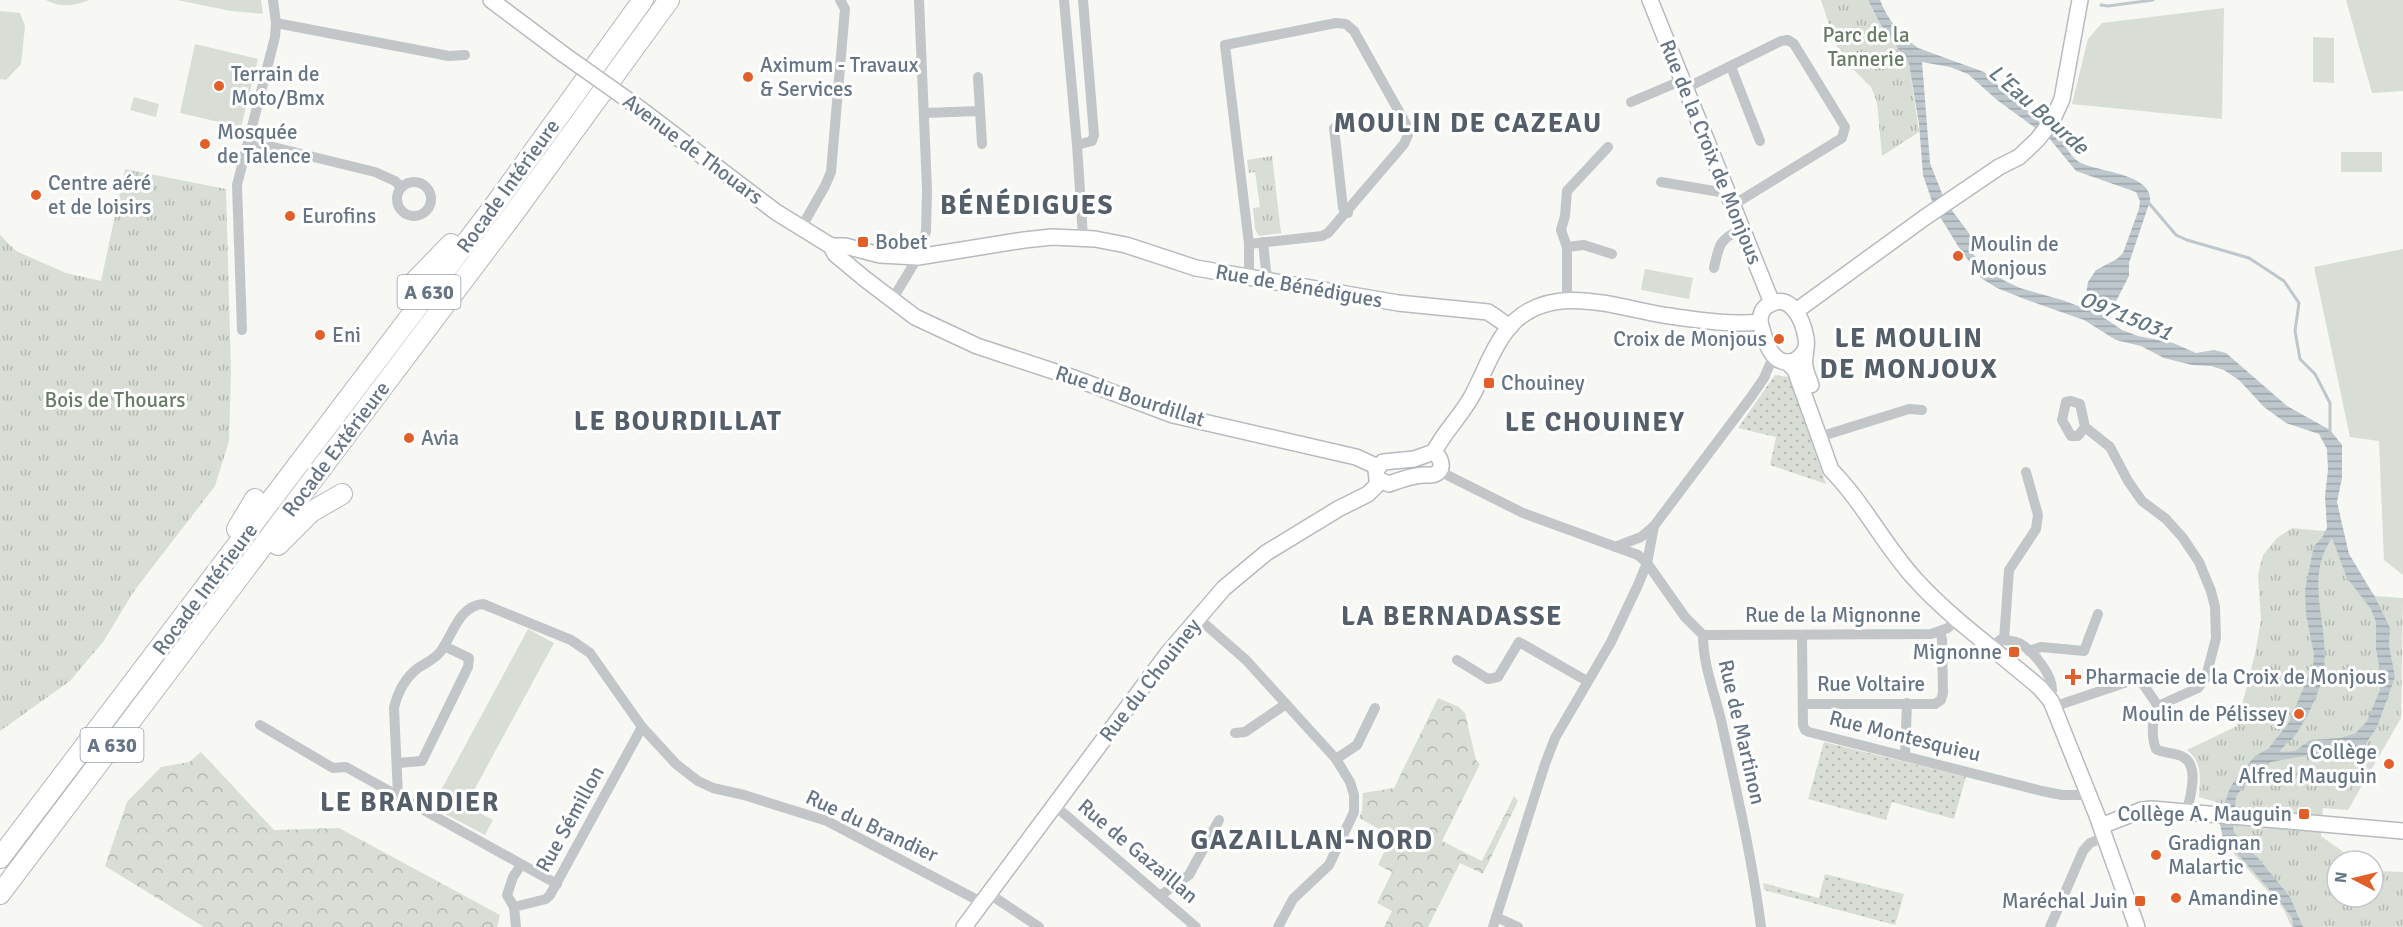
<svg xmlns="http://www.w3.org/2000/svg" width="2403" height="927" viewBox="0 0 2403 927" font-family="Signika,sans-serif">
<defs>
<pattern id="forest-crowns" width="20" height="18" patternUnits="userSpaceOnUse" patternTransform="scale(1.5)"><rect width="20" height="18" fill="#d8ded5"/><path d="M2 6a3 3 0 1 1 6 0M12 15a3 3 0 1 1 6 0" fill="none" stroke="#b3b9b2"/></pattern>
<pattern id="park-tufts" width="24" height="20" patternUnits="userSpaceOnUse" patternTransform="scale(1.5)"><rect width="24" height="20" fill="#d8ded5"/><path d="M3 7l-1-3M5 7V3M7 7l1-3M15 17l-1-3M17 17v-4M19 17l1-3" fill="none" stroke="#b3b9b2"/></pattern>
<pattern id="garden-dots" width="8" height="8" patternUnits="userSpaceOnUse" patternTransform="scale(1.5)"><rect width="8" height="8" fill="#d8ded5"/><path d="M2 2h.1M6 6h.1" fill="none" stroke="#b3b9b2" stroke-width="1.8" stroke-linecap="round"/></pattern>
<pattern id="water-rules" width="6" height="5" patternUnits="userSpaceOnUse" patternTransform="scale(1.5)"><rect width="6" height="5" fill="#bdc7cc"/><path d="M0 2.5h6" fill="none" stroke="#9da6ab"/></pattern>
</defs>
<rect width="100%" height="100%" fill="#f7f7f4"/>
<g fill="#d8ded5">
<path d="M46,0H89C75,6 60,8 46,0Z"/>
<polygon points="177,0 261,0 263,14 231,11"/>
<polygon points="2346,0 2403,0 2403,91 2372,93"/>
<polygon points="2224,8 2222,119 2072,104 2088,39 2102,23"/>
<polygon points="0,11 20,13 25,26 21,64 6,80 0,79"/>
<polygon points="2313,37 2334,38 2334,83 2313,82"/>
<polygon points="195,44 258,59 241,127 180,113"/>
<polygon points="134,97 159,104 156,117 130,110"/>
<rect x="2341" y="152" width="41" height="20"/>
<polygon points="2403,249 2403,575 2384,560 2379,441 2350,437 2314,267"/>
<polygon points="1645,269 1693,278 1689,299 1641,290"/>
<polygon points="528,629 554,643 466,805 493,820 485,835 432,807"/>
</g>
<g fill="url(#forest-crowns)">
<polygon points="1438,698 1459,707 1465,713 1476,760 1480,764 1442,841 1482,861 1514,796 1518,801 1483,874 1460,863 1428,927 1384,927 1392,911 1377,903 1392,872 1378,865 1392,836 1359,818 1362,811 1363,793 1394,788"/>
<polygon points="201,752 274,830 339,828 500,915 497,927 204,927 105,866 127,802 161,767 189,762"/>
</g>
<g fill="url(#park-tufts)">
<polygon points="1821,0 1868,0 1880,25 1909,64 1919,132 1882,156 1877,102 1871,87 1847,63 1835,43"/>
<polygon points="1272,156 1281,233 1259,236 1255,229 1253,208 1260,207 1255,172 1249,173 1247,160"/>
<polygon points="125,169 226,189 231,371 229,441 215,486 134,591 103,642 70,681 0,731 0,235 16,251 66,273 101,281"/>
<path d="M2338,527C2344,553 2357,575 2375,596L2403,598L2401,718L2348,810L2323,808L2321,836L2349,856L2364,861H2337V897H2373V864L2374,871L2403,872V927H2292L2283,908L2225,844L2222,835L2223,804L2199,797C2200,778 2203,763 2187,750L2237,726L2255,654L2261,620L2258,575L2263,555L2277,538L2292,528L2324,531Z"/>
</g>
<g fill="url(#garden-dots)">
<polygon points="1775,375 1789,377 1826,484 1770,465 1776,437 1738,428"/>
<polygon points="1824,742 1966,777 1954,819 1892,802 1886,820 1808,799"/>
<polygon points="1825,874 1904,894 1895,925 1764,890 1763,883 1819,898"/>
</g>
<path fill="url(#water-rules)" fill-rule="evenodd" d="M1868,0H1880C1887,19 1901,36 1918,48L1984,72L2015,101L2045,124L2056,128C2062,139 2069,157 2081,163C2099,172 2153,174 2150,201L2129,263V276L2112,309L2104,313L2103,317L2122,330L2138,336L2173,343L2196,353L2214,350L2226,353L2287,406L2330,430L2342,445V478L2337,502L2349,554L2376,599L2390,628L2389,645L2395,677L2377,727L2367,742L2350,754H2314L2271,762L2245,784L2236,797L2233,830L2241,842L2258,858L2290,897L2303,927H2294L2292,918L2278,899L2223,838L2219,820L2230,788L2237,777L2255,756L2268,749L2288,724L2313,666L2314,654L2306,614L2305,590L2314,546L2322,538L2327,528L2325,496L2328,470L2327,449L2319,434L2286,423L2264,407L2239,380L2224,370L2211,366L2192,365L2164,358L2141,346L2116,340L2084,320L2027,300L1997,288L1981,278L1958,246L1934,207L1923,175L1919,124L1909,64L1880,24ZM1922,62L1950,67L1968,74L1997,100L2049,138L2076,171L2136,192L2140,201L2139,209L2123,253L2117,259L2096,270L2088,282L2086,295L2095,306L2092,311L2062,300L2020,288L2005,281L1987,269L1972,253L1971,236L1945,201L1930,163ZM2332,538L2347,578L2371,609L2376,622V649L2381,675L2380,690L2367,721L2356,733L2341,738L2310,740L2295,751L2281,752L2280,751C2283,745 2289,743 2293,738C2304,725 2320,692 2323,675C2332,628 2302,581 2332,538Z"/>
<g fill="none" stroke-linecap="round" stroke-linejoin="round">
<g stroke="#bdc7cc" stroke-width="3">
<polyline points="2101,5 2108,6 2153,0"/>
<polyline points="2148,202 2176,235 2187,240 2249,258 2284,281 2299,303 2295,331 2300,359 2315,374 2330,403 2330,432"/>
</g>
<defs>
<g id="secondary">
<polyline points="491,0 563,54"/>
<polyline points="1650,0 1772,303"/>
<polyline points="635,105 776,212 831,246 835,254 865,279 915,317 977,346 1074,378 1173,415 1356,457 1378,467"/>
<polyline points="831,246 845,246 880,255 918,257 1024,240 1052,237 1095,239 1126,245 1196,268 1398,303 1488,312 1510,327"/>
<polyline points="1796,311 1924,218 1999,167 2019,157 2037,140 2052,121 2062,99 2080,0"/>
<path d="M1805,350C1801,357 1797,361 1790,362C1770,364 1764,337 1760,322C1760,316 1762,309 1767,306C1790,290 1803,320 1806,338C1808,348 1803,357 1805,367C1806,373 1809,379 1811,385"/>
<path d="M1787,362L1795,370L1831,470C1863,502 1884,545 1915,579C1952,620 1999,652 2040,688L2051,701L2096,813L2137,927"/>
<path d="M1434,452C1444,432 1461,416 1472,396C1485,372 1495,340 1515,321C1557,282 1620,309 1669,316C1698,320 1730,325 1760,322"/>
<path d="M1434,452C1440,457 1445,467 1437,473C1433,476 1427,475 1423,475C1410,476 1400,480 1389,484L1377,479L1376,470L1383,462L1414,459Z"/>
<polyline points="2101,826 2142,810 2152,809 2403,831"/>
<polyline points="964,927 1168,653 1224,588 1266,553 1338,509 1368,494 1380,482"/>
</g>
<g id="highway">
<polyline points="416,280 451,244"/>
<polyline points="237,529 255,499"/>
<polyline points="278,545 311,512 342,494"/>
<polyline points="0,858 497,202 643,0"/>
<polyline points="0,894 514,213 669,0"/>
</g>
</defs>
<use href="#secondary" stroke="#b6bbc0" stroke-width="18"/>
<use href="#highway" stroke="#b5b8bc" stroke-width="22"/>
<g stroke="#c2c6c9" stroke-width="10">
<polyline points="1064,0 1077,145 1083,237"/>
<polyline points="276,23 449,56 465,55"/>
<polyline points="1731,67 1760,141"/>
<polyline points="978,77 982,144"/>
<polyline points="1686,88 1781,41 1788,40 1794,44 1845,127 1842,138 1733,205"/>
<polyline points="1631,102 1683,80"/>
<polyline points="924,113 980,111"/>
<polyline points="1334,128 1343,208 1348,213"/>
<polyline points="248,141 375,172 395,181 401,187"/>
<polyline points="1077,145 1092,141 1094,135 1083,0"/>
<circle cx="414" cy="199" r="17"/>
<polyline points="1661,182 1720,192 1726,189"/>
<polyline points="801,228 825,186 831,172 845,9 840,0"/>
<polyline points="1263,242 1266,271 1270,281"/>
<polyline points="1567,247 1584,245 1612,254"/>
<path d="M1714,268C1719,245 1719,239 1742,229"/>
<polyline points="1249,278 1249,244 1225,45 1336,23 1346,24 1354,31 1406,124 1408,135 1404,144 1328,233 1322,236 1249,244"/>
<polyline points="892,300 918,257 926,231 927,190 919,0"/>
<polyline points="1567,301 1567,247 1561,230 1565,216 1567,191 1608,147"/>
<polyline points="242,330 237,185 275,37 276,23 273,0"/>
<path d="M2085,427L2078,436H2071L2062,420L2066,402L2071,401L2080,404L2085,427L2110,447L2128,481L2142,501L2166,519L2183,538L2199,562L2211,591L2215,607L2216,638L2206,677L2198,688L2158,706C2152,717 2151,737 2156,749C2164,754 2175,752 2183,757C2200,766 2190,797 2187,811"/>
<polyline points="1819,437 1909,409 1922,410"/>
<path d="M1439,471L1523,513L1638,555L1647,563L1685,617L1703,635C1703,664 1714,692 1721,720C1736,789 1752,857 1761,927"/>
<polyline points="1615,547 1641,537 1654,526"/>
<polyline points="1198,618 1246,660 1336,759 1350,782 1354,795 1354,812 1329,865 1293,899 1278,927"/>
<polyline points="1703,635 1931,634 1948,628 1957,618"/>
<polyline points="1802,635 1803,725 1805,730 1809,732 2042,791 2062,795 2089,795"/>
<polyline points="2004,640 2009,570 2036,529 2038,515 2026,472"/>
<path d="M1993,647L2000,640C2008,640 2018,641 2024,646C2036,655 2053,676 2052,691L2047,695"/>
<polyline points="2029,651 2041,647 2084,651 2098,614"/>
<polyline points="1457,660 1488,679 1498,677 1519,642 1587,681"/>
<polyline points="1803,704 1935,704 1941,700 1943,693 1942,639 1940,632"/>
<polyline points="2053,707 2136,679 2143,684 2158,706"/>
<polyline points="260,725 333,768 346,767 557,884"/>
<polyline points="1235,733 1245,732 1286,704"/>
<polyline points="1905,756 1907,703"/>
<polyline points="1336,759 1357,745 1375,708"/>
<polyline points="397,763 422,761 468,667 469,658 444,646"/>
<path d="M398,795L394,708C398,691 405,678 418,668C426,663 435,659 441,651C453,634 459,606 483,604L571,640L590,653L642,727L676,764L698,781L713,788L744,795L827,821L981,902"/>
<polyline points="1054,805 1196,927"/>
<polyline points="988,893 1039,927"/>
<polyline points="1161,895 1189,875 1219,820"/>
<polyline points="514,907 546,899 550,895 642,727"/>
<polyline points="1496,917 1518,927"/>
<polyline points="516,927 514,907 507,895 513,877 521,865"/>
<polyline points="1493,927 1545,764 1555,738 1611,642 1638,585 1647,563 1654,526 1751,397 1764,378 1773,357"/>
<polyline points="2050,927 2083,851 2090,843 2104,837"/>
</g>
<use href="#secondary" stroke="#fff" stroke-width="15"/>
<use href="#highway" stroke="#fff" stroke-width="20"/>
<defs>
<polyline id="secondary-bridge" points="563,54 635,105"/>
</defs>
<use href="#secondary-bridge" stroke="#b6bbc0" stroke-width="18" stroke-linecap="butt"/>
<use href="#secondary-bridge" stroke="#fff" stroke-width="15"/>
</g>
<g fill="#e25f29" stroke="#fff" stroke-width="2">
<circle cx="748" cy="77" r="6"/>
<circle cx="219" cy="86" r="6"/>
<circle cx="205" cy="144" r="6"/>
<circle cx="36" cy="195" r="6"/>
<circle cx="290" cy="216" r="6"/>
<rect x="857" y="236" width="12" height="12" rx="3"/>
<circle cx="1958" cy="256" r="6"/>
<circle cx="320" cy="335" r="6"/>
<circle cx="1779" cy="339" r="6"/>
<rect x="1483" y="377" width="12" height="12" rx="3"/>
<circle cx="409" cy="438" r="6"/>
<rect x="2008" y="646" width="12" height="12" rx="3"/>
<path d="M2070 668h6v6h6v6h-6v6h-6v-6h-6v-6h6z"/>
<circle cx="2299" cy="714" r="6"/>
<circle cx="2389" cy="764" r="6"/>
<rect x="2298" y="808" width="12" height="12" rx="3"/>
<circle cx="2156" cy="855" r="6"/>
<circle cx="2176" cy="898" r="6"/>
<rect x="2134" y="895" width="12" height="12" rx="3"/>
</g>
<g text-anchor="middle" stroke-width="6" stroke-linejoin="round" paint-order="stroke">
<g fill="#fff" stroke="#949eaa" stroke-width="1.5">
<rect x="397.5" y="275" width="63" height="34" rx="4.5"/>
<rect x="80.5" y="728" width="63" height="34" rx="4.5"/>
</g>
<g font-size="20" font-weight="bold" fill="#667585">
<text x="429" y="299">A 630</text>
<text x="112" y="752">A 630</text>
</g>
<g font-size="21" fill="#687c65" stroke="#fff">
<text x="1866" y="42">Parc de la<tspan x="1866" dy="24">Tannerie</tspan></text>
<text x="115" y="407">Bois de Thouars</text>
</g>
<g font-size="21" fill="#667585" stroke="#fff" text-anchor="start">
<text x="760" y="72">Aximum - Travaux<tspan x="760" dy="24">&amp; Services</tspan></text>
<text x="231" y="81">Terrain de<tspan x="231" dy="24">Moto/Bmx</tspan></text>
<text x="217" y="139">Mosquée<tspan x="217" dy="24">de Talence</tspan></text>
<text x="48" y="190">Centre aéré<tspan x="48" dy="24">et de loisirs</tspan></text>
<text x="302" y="223">Eurofins</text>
<text x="875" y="249">Bobet</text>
<text x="1970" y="251">Moulin de<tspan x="1970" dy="24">Monjous</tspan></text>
<text x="332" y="342">Eni</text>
<text x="1767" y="346" text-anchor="end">Croix de Monjous</text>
<text x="1501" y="390">Chouiney</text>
<text x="421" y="445">Avia</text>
<text x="2002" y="659" text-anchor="end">Mignonne</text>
<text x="2085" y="684">Pharmacie de la Croix de Monjous</text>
<text x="2287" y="721" text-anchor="end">Moulin de Pélissey</text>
<text x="2377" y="759" text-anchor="end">Collège<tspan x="2377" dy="24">Alfred Mauguin</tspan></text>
<text x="2292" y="821" text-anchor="end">Collège A. Mauguin</text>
<text x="2168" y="850">Gradignan<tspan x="2168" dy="24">Malartic</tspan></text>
<text x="2188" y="905">Amandine</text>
<text x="2128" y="908" text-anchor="end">Maréchal Juin</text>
</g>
<g font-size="21" fill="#667585" stroke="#fff">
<text transform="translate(693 149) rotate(37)" y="7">Avenue de Thouars</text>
<text transform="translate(1711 152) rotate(68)" y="7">Rue de la Croix de Monjous</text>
<text transform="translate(508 186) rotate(-54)" y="7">Rocade Intérieure</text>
<text transform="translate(1299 286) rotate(10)" y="7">Rue de Bénédigues</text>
<text transform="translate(1130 396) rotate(18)" y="7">Rue du Bourdillat</text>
<text transform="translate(336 449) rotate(-53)" y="7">Rocade Extérieure</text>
<text transform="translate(205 589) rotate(-53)" y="7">Rocade Intérieure</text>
<text x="1833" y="622">Rue de la Mignonne</text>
<text transform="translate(1150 680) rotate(-52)" y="7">Rue du Chouiney</text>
<text x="1871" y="691">Rue Voltaire</text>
<text transform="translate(1742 732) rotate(77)" y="7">Rue de Martinon</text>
<text transform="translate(1905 736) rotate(14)" y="7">Rue Montesquieu</text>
<text transform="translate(570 819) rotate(-61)" y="7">Rue Sémillon</text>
<text transform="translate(872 826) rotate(25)" y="7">Rue du Brandier</text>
<text transform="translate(1138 851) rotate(40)" y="7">Rue de Gazaillan</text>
</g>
<g font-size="22" font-style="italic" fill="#627781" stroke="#fff">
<text transform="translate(2039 109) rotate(41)" y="8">L'Eau Bourde</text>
<text transform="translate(2126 315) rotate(22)" y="8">O9715031</text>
</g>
<g font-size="27" font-weight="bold" letter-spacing="1.5" fill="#545f6a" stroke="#fff">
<text x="1468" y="132">MOULIN DE CAZEAU</text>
<text x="1027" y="214">BÉNÉDIGUES</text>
<text x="1909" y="347">LE MOULIN<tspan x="1909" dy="31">DE MONJOUX</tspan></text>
<text x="678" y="430">LE BOURDILLAT</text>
<text x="1595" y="431">LE CHOUINEY</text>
<text x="1452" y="625">LA BERNADASSE</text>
<text x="410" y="811">LE BRANDIER</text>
<text x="1312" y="849">GAZAILLAN-NORD</text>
</g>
</g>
<g transform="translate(2355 879) rotate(277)"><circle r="28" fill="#ffffff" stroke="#c2c8ce" stroke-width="1.5"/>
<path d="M0-4.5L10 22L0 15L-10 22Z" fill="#e25f29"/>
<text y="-9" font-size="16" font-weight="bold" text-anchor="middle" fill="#667585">N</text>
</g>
</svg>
